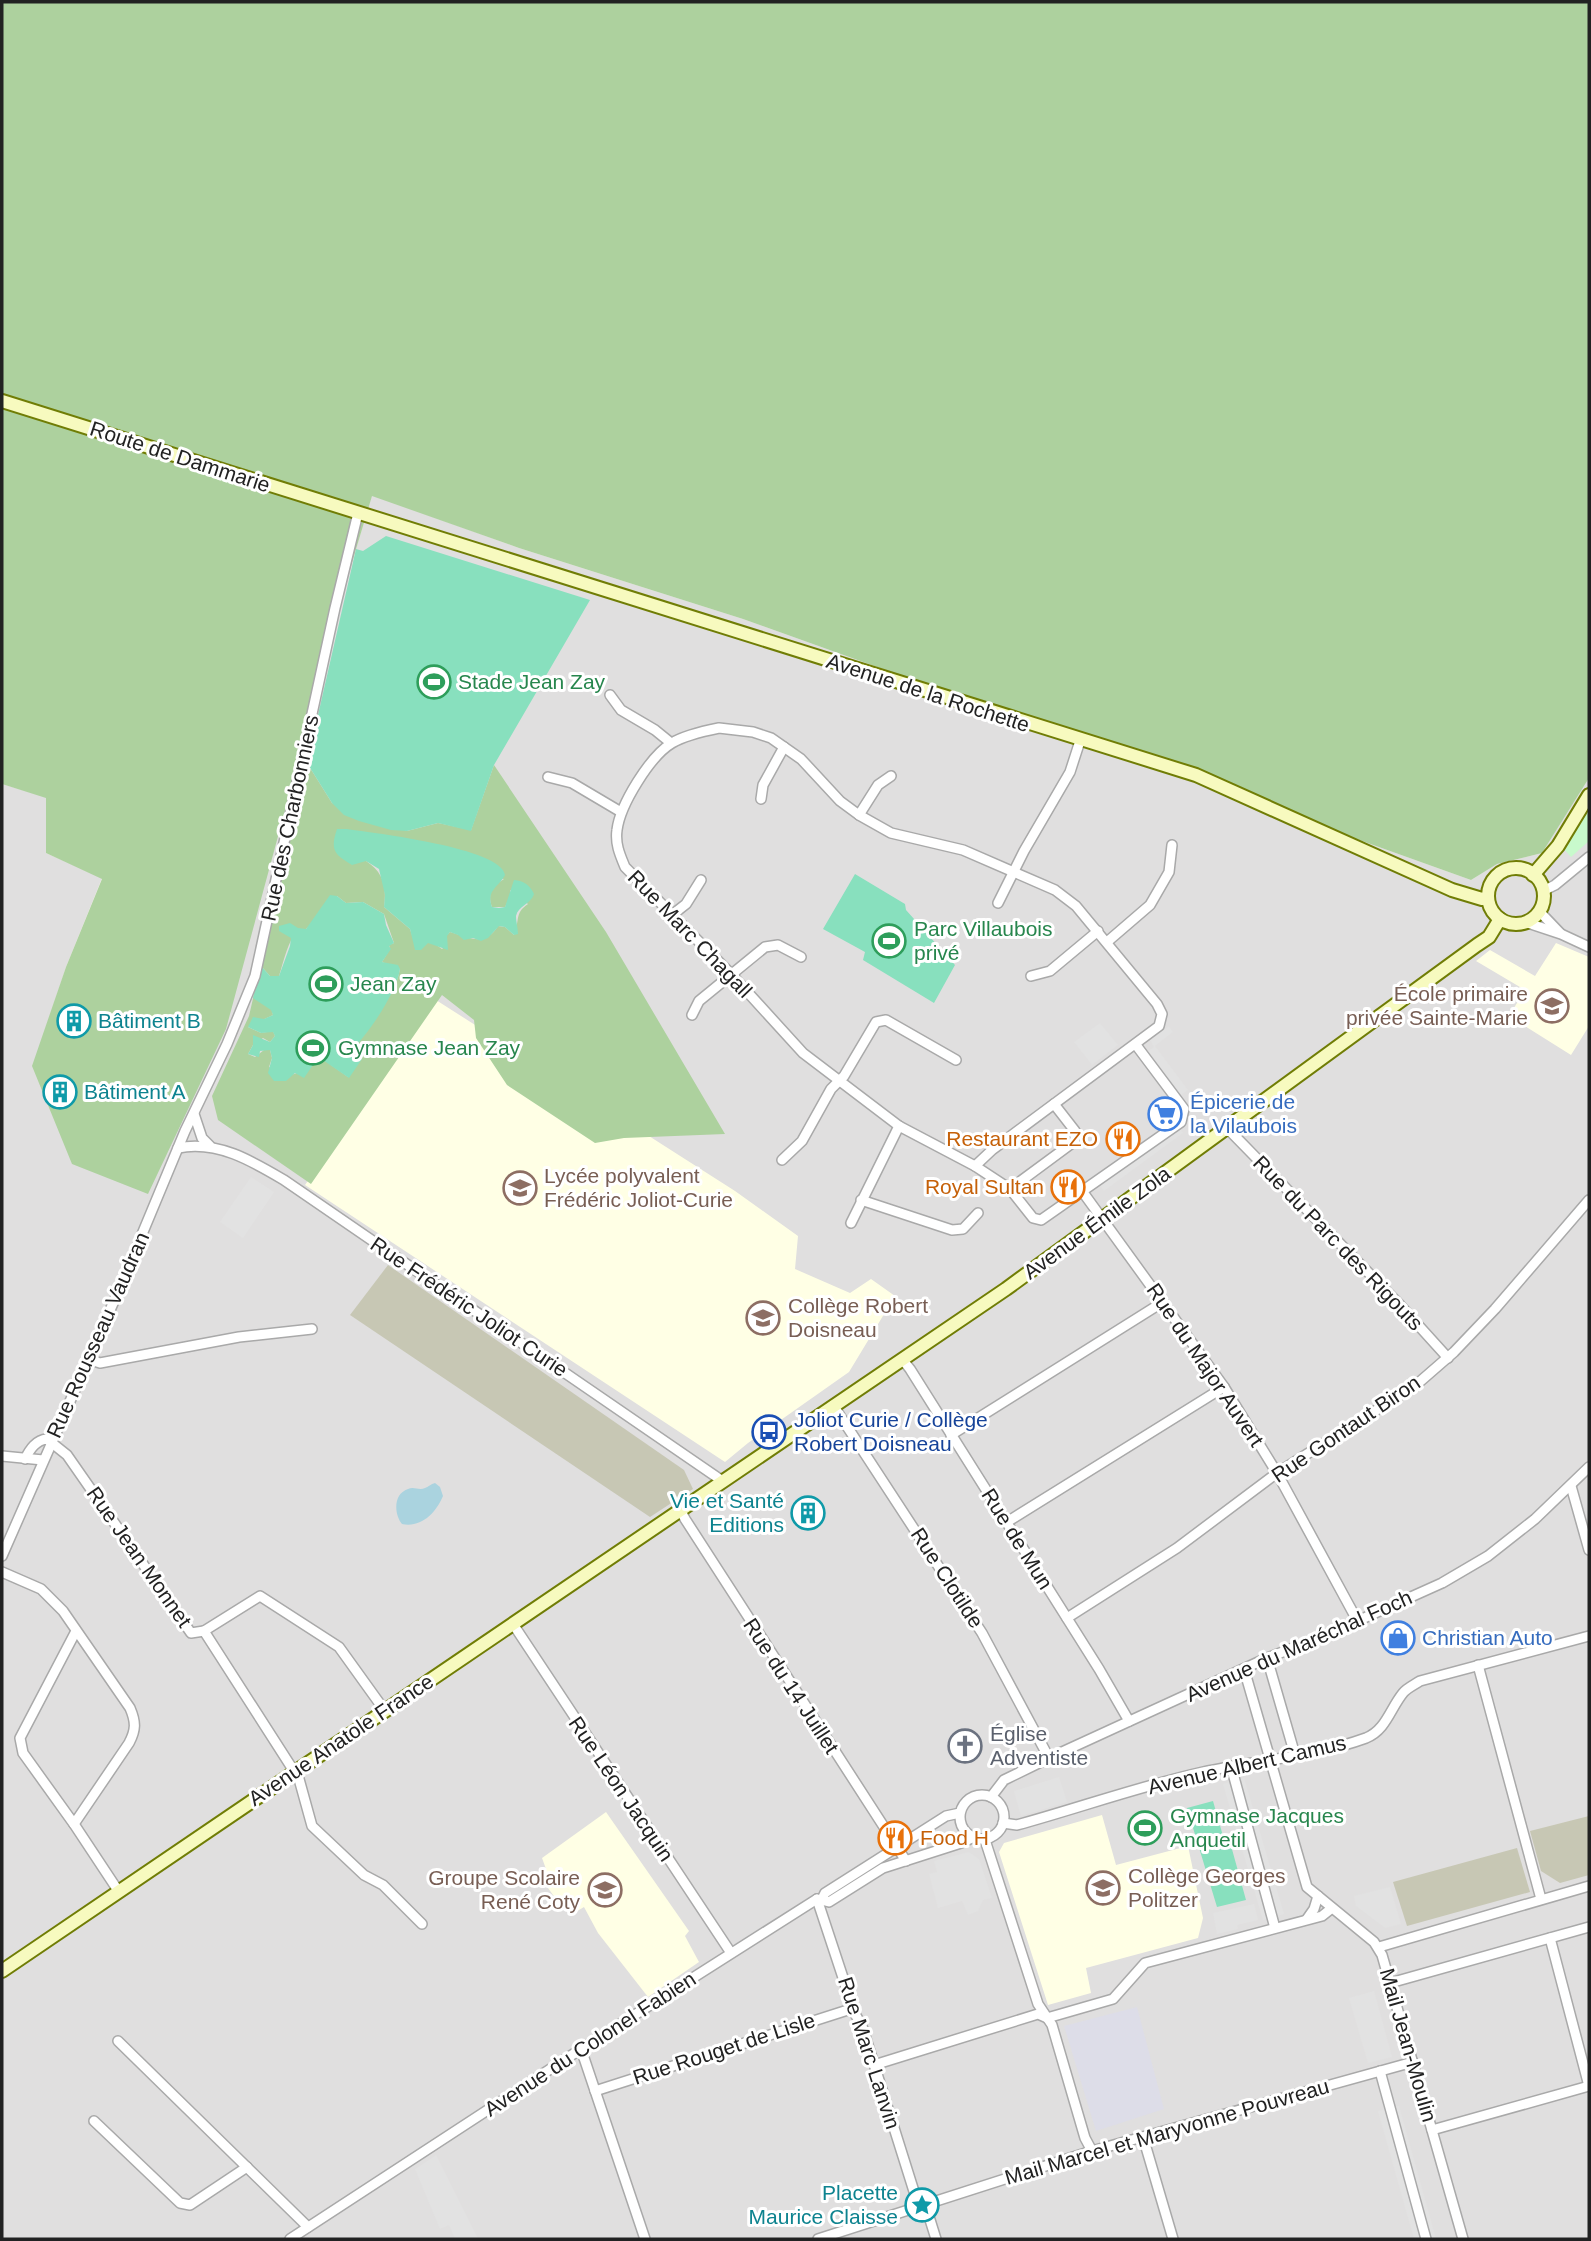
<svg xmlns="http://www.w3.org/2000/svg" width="1591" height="2241" viewBox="0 0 1591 2241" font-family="Helvetica,sans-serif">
<rect width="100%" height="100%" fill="#f2efe9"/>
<polygon fill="#e0dfdf" points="372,495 519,548 743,619 1471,880 1497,864 1542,853 1589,778 1589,2239 2,2239 2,784 46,797 46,853 102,878 66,967 33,1066 351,566"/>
<g fill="#ffffe5">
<polygon points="1556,943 1589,957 1589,1026 1571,1055 1509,1016 1525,990 1476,961 1490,950 1535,976"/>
<polygon points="436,1000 735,1191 798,1236 795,1269 850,1293 871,1279 895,1296 849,1372 748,1443 725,1462 305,1185"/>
<polygon points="606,1812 689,1931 685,1936 699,1962 648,1997 598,1933 584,1907 574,1913 569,1906 563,1909 538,1874 546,1869 542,1858"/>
<polygon points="1102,1815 1116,1865 1188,1846 1203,1918 1198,1938 1086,1968 1091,1993 1048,2005 999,1852 1004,1843"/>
</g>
<g fill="#c7c7b4">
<polygon points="388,1265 684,1470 693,1489 650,1517 350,1315"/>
<polygon points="1589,1816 1589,1875 1560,1883 1541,1871 1530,1831"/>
<polygon points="1517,1848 1530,1892 1407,1926 1393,1882"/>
</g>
<g fill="#add19e" fill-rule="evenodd">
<polygon points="2,2 1589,2 1589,778 1542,853 1497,864 1471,880 743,619 519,548 372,496 351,566 226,1029 148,1194 72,1164 32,1066 66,967 102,879 46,853 46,798 2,784"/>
<path d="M307,763L332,803L407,831L438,823L471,830L494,765L606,932L725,1134L624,1138L595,1143L507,1085L476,1038L474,1020L442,995L311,1184L218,1120L212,1096L249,1016ZM366,861L504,879C492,886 487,894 492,907H505L510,897V890L528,904C514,913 520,922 514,935L505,927L498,926C485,947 471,938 450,932L446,936L447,944L442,949L435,944L413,938L410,929L384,907C387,886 383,872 366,861ZM337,896L346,903L363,902L384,914L394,943L389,945L390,949L382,962L400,969C394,1003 364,1020 351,1050C348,1057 349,1069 348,1077L317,1055L297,1073L288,1076L269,1067L272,1058L270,1050H264L255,1057L248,1054L253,1045L263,1038L270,1042L275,1036L273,1031L261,1033L248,1027L273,1015L261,966L270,976H279C284,960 288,941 298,929H306Z"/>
</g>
<polygon fill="#c8facc" points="1589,809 1589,841 1571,857 1563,848"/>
<g fill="#88e0be">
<polygon points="386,536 590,600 494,765 471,831 438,823 407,831 391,830 359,821 344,815 332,803 307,763 356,549 363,551"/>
<path d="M337,829H347C374,833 502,848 505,875C498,888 486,890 492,907L499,908L505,907L514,880C524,881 530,885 534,894C531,904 518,906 516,916C516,921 518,929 518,934L514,935L505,927L499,926L488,938L481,941L473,938L464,940L458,935L450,932L447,936L448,950L428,943L421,950H415L410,929L384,907L385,895L379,869L366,861L352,865C334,854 330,850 337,829Z"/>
<polygon points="855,874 905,904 906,910 955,965 934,1003 863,960 865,952 823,929"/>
<path d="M330,895L337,896L346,903L363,902L384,914L386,925L394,943L389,946L391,949L382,962L398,965L400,969C396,994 368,1034 351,1051L362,1059L349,1078L317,1056L314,1060L315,1062L304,1078L295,1073L286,1081H274L268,1073L272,1058L270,1050L260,1051L259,1057L248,1054L253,1045V1035L270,1042L275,1036L273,1032L261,1033L248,1027L253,1017L264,1019L273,1015L271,1010L253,998L261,966L270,976H279L290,946L291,938L279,931V926L290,923L298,928L306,929Z"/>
<polygon points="1213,1801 1225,1843 1230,1842 1246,1900 1217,1907 1187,1808"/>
</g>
<g fill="#e2e2e2">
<polygon points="1100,1023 1118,1045 1092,1065 1074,1042"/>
<polygon points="1169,1026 1173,1032 1155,1046 1188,1090 1181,1095 1148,1051 1154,1047 1150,1040"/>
<polygon points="1179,1127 1183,1133 1104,1191 1100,1185"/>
<polygon points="251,1177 274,1192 243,1238 220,1222"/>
<polygon points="1059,1777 1067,1802 1021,1816 1014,1791"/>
<polygon points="1244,1778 1284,1914 1263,1920 1223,1784"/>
<polygon points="969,1852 979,1859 992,1898 983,1900 978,1911 968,1915 962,1901 938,1908 929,1874 937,1872 934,1861"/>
<polygon points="1390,1887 1401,1924 1385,1928 1356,1906 1354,1896"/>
<polygon points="1254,1904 1258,1920 1237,1925 1238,1929 1217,1934 1213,1913"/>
<polygon points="1374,1991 1392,2057 1368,2063 1349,1998"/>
<polygon points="1399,2106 1436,2239 1414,2239 1378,2111"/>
<polygon points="436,2155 478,2239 455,2239 449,2225 440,2229 415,2169"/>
</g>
<polygon fill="#dddde8" points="1137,2007 1164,2109 1096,2131 1064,2026"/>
<path fill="#aad3df" d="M435,1483L440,1487L443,1496C436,1513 421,1528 402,1524C394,1514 393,1494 408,1489C414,1486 419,1491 425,1488C428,1487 431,1484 435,1483Z"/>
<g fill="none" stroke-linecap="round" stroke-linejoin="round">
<defs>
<g id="minor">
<polyline points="610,695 621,710 655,730 671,743"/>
<path d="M719,728L753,732L771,738L801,759L840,801L859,815L891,833L963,850L1055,890L1076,906L1157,1004L1162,1014L1159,1026L992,1150L975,1166L899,1126L803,1053L731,974L625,867C620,855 615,844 617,830C620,805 650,756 672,743C685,735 704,731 719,728Z"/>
<polyline points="548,777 572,783 621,812"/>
<polyline points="761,799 763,785 784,747"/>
<polyline points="859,815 878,785 891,776"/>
<polyline points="1543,891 1555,885 1589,857"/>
<polyline points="998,903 1024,851 1070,772 1080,741"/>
<polyline points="1539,911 1560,933"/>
<polyline points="672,915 686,904 701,880"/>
<polyline points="1525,922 1561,934 1589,947"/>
<polyline points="1107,942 1150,905 1169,872 1172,845"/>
<polyline points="1031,976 1050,971 1098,931"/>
<polyline points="692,1015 699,1001 765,947 778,945 801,957"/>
<polyline points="194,1114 202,1138 210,1146"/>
<polyline points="1227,1128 1400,1305 1448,1358"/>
<path d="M178,1148C217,1140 252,1161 284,1180L721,1480"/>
<polyline points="782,1160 802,1141 831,1089 844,1076 876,1022 886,1020 956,1060"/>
<polyline points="975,1166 1010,1189 1033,1218 1041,1220 1181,1122 1184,1109 1136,1045"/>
<polyline points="1010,1189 1075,1141 1075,1131 1054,1104"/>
<polyline points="1082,1191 1224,1387 1277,1473 1357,1620"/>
<polyline points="861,1200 952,1230 963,1229 978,1213"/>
<polyline points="851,1223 899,1126"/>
<polyline points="87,1359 100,1363 239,1337 312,1329"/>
<polyline points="902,1359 910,1369 1099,1669 1129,1721"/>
<polyline points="833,1405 982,1633 1049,1758"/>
<polyline points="951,1435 1163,1302"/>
<polyline points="2,1456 43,1460"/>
<path d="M25,1459C30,1449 36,1440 47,1439L67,1455L191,1633L204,1631L299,1779L312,1826L364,1875L383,1885L422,1924"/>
<polyline points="1571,1486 1589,1550"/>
<polyline points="680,1509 685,1519 906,1861"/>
<polyline points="1007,1522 1224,1387"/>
<polyline points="2,1556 118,1292 185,1131 227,1044 255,976 335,608 358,513"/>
<path d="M2,1572L41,1589L63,1611L130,1708C136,1722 136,1730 129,1743L74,1824"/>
<polyline points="1067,1618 1177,1548 1277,1473 1416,1385 1454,1352 1495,1309 1589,1200"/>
<polyline points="513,1624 731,1953"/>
<polyline points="76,1631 20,1738 23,1753 74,1824 119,1892"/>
<polyline points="204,1631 260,1596 339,1647 385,1711"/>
<polyline points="1267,1658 1295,1755"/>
<polyline points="1478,1665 1541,1899"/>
<polyline points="1244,1669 1307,1887 1374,1942 1382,1955 1463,2239"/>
<polyline points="1231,1766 1275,1928"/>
<circle cx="982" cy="1817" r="22"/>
<polyline points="991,1797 1004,1780 1049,1758 1267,1658 1324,1636 1442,1583 1488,1556 1535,1519 1589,1467"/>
<path d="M1003,1823L1017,1825C1079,1808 1140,1786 1203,1772C1257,1760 1314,1757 1366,1738C1386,1730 1390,1709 1403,1693C1407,1688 1414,1685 1420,1681L1589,1636"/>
<polyline points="985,1840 1038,2004 1052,2025 1085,2138 1092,2151"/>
<polyline points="817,1899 855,2014 862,2026 917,2201 927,2210 936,2239"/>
<polyline points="822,1899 825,1893 946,1816 960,1813"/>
<polyline points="1307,1919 1314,1909 1318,1896"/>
<polyline points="1550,1938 1589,2086"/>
<polyline points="1379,1947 1589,1886"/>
<polyline points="1390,1983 1589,1927"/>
<polyline points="118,2041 308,2227"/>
<polyline points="581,2049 645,2239"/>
<polyline points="874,2065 1038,2014 1047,2018 1113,1999 1145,1963 1322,1916 1332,1908"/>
<polyline points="1380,2071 1426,2239"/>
<polyline points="595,2091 854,2008"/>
<polyline points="94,2121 180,2203 190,2205 247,2167"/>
<polyline points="1432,2130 1589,2086"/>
<polyline points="1143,2137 1173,2239"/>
<polyline points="290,2239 581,2049 817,1899 829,1902 883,1868 961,1843 972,1838"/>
<polyline points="818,2239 1092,2151 1413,2062"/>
</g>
<g id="secondary">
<polyline points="2,401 1196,775 1452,890 1482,899 1488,898"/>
<circle cx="1516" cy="896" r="28"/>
<polyline points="1533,875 1558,846 1589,795"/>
<polyline points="2,1971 1006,1289 1477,945 1489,937 1500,919"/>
</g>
</defs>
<use href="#minor" stroke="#a9a9a9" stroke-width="12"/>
<use href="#secondary" stroke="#707d05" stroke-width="16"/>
<use href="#minor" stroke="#fff" stroke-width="9"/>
<use href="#secondary" stroke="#f7fabf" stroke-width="12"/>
</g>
<defs>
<symbol id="stadium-ring" viewBox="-11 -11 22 22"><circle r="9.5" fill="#fff" stroke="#2e9e5b" stroke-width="1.5"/><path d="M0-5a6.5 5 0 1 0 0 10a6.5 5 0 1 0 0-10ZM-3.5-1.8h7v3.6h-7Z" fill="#2e9e5b"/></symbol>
<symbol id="school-ring" viewBox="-11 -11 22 22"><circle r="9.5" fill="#fff" stroke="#8d6e63" stroke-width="1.5"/><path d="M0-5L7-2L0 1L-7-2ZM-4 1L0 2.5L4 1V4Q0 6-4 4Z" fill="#8d6e63"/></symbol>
<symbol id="building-ring" viewBox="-11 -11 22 22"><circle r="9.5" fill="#fff" stroke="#0f9aa8" stroke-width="1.5"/><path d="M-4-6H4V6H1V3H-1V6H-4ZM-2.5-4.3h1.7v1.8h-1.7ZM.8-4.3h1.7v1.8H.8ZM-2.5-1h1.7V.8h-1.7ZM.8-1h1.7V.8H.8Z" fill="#0f9aa8"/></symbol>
<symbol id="supermarket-ring" viewBox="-11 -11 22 22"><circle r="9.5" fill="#fff" stroke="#3f7fe0" stroke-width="1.5"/><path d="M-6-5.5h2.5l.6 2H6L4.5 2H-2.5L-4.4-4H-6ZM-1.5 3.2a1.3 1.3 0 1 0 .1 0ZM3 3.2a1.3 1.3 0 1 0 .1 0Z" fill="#3f7fe0"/></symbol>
<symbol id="restaurant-ring" viewBox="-11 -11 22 22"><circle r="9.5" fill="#fff" stroke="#e8710a" stroke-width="1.5"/><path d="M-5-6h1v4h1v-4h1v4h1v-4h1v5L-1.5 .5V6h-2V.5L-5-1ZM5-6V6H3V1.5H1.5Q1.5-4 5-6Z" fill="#e8710a"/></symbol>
<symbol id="bus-ring" viewBox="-11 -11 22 22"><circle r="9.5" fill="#fff" stroke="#1a4fb4" stroke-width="1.5"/><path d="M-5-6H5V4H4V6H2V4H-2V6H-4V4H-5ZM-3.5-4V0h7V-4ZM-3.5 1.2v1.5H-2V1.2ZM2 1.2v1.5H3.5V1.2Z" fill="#1a4fb4"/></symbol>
<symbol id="shop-ring" viewBox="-11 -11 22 22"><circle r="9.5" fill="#fff" stroke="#3f7fe0" stroke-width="1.5"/><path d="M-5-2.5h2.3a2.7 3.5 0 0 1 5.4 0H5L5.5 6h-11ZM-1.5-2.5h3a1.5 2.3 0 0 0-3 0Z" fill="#3f7fe0"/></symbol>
<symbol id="church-ring" viewBox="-11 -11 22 22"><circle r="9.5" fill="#fff" stroke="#6b7280" stroke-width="1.5"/><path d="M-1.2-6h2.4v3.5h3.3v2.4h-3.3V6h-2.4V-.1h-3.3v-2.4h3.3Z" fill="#6b7280"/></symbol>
<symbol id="sight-ring" viewBox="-11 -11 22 22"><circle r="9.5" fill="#fff" stroke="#0f9aa8" stroke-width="1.5"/><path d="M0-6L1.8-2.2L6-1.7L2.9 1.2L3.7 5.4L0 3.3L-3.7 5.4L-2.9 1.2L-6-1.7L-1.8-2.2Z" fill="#0f9aa8"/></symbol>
</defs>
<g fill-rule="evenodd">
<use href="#stadium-ring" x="415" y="663" width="38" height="38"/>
<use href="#stadium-ring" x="870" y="922" width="38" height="38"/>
<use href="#stadium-ring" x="307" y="965" width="38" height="38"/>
<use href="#school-ring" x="1533" y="987" width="38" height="38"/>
<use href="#building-ring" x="55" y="1002" width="38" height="38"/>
<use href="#stadium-ring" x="294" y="1029" width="38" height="38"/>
<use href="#building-ring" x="41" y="1073" width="38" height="38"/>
<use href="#supermarket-ring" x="1146" y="1095" width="38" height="38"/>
<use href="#restaurant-ring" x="1104" y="1120" width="38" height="38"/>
<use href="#restaurant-ring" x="1049" y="1168" width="38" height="38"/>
<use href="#school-ring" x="501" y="1169" width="38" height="38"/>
<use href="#school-ring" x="744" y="1299" width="38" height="38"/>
<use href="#bus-ring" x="750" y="1413" width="38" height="38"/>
<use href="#building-ring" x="789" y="1494" width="38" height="38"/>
<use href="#shop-ring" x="1379" y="1619" width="38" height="38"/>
<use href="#church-ring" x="946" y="1727" width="38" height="38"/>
<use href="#stadium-ring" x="1126" y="1809" width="38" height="38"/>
<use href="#restaurant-ring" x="876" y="1819" width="38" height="38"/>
<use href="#school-ring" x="1084" y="1869" width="38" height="38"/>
<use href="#school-ring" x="586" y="1871" width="38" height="38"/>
<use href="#sight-ring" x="903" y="2186" width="38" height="38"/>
</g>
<g text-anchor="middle" stroke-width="6" stroke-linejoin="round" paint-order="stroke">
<g font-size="21" fill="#222" stroke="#fff">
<text transform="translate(180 457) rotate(18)" y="7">Route de Dammarie</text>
<text transform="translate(928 693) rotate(18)" y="7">Avenue de la Rochette</text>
<text transform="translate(290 818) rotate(-78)" y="7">Rue des Charbonniers</text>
<text transform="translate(690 934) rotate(46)" y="7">Rue Marc Chagall</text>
<text transform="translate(1097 1223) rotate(-36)" y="7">Avenue Émile Zola</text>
<text transform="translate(1338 1243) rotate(46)" y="7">Rue du Parc des Rigouts</text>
<text transform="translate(469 1307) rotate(34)" y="7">Rue Frédéric Joliot Curie</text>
<text transform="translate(98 1335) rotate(-66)" y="7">Rue Rousseau Vaudran</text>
<text transform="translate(1205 1365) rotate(56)" y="7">Rue du Major Auvert</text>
<text transform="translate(1346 1429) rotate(-34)" y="7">Rue Gontaut Biron</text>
<text transform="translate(1017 1539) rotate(58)" y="7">Rue de Mun</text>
<text transform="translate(139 1557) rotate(55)" y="7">Rue Jean Monnet</text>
<text transform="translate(947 1578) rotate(57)" y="7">Rue Clotilde</text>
<text transform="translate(1299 1646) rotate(-24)" y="7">Avenue du Maréchal Foch</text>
<text transform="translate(791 1686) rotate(57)" y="7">Rue du 14 Juillet</text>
<text transform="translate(341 1740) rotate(-34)" y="7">Avenue Anatole France</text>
<text transform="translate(1247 1765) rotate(-13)" y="7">Avenue Albert Camus</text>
<text transform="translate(621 1789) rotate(56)" y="7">Rue Léon Jacquin</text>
<text transform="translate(590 2044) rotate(-33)" y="7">Avenue du Colonel Fabien</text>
<text transform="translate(1408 2045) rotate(74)" y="7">Mail Jean-Moulin</text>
<text transform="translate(724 2049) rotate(-18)" y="7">Rue Rouget de Lisle</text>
<text transform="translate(869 2053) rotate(72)" y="7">Rue Marc Lanvin</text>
<text transform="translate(1167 2132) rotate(-16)" y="7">Mail Marcel et Maryvonne Pouvreau</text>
</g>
<g font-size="21" fill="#27864d" stroke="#fff" text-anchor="start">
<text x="458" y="689">Stade Jean Zay</text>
<text x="914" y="936">Parc Villaubois<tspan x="914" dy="24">privé</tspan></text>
<text x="350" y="991">Jean Zay</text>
<text x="338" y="1055">Gymnase Jean Zay</text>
<text x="1170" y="1823">Gymnase Jacques<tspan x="1170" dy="24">Anquetil</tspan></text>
</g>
<g font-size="21" fill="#785e54" stroke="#fff" text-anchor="start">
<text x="1528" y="1001" text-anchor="end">École primaire<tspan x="1528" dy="24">privée Sainte-Marie</tspan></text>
<text x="544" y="1183">Lycée polyvalent<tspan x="544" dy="24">Frédéric Joliot-Curie</tspan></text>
<text x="788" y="1313">Collège Robert<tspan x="788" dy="24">Doisneau</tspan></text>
<text x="1128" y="1883">Collège Georges<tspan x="1128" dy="24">Politzer</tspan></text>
<text x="580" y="1885" text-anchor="end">Groupe Scolaire<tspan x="580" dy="24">René Coty</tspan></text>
</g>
<g font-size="21" fill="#0d838f" stroke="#fff" text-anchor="start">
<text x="98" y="1028">Bâtiment B</text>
<text x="84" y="1099">Bâtiment A</text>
<text x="784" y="1508" text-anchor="end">Vie et Santé<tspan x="784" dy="24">Editions</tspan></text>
<text x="898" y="2200" text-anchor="end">Placette<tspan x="898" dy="24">Maurice Claisse</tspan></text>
</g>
<g font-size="21" fill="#366cbe" stroke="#fff" text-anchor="start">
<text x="1190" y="1109">Épicerie de<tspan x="1190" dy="24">la Vilaubois</tspan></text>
<text x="1422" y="1645">Christian Auto</text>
</g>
<g font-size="21" fill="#c56008" stroke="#fff" text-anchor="end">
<text x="1098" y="1146">Restaurant EZO</text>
<text x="1044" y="1194">Royal Sultan</text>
<text x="920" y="1845" text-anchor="start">Food H</text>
</g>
<g font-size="21" fill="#164399" stroke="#fff" text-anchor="start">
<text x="794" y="1427">Joliot Curie / Collège<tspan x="794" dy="24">Robert Doisneau</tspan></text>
</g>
<g font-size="21" fill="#5b616d" stroke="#fff" text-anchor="start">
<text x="990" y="1741">Église<tspan x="990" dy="24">Adventiste</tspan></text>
</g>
</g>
<rect width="1591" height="2241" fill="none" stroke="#222222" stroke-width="7"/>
</svg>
